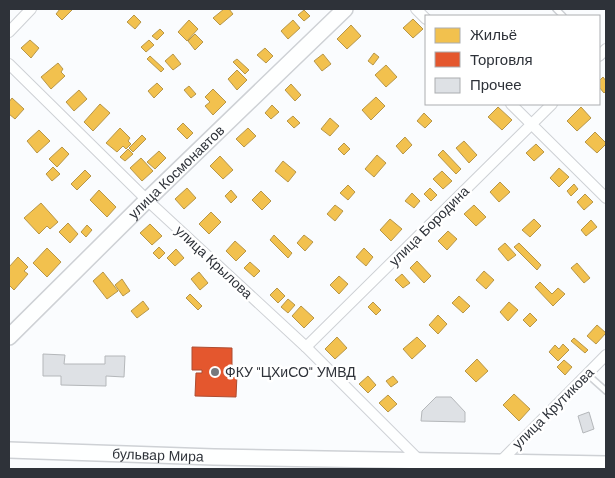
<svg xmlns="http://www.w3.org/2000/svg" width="615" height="478" viewBox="0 0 615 478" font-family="'DM Sans',sans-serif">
<rect width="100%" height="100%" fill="#fafcfe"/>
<g fill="#f2c14e" stroke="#b79648">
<polygon points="60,9 73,9 62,20 56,14"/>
<polygon points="224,9 229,9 233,14 220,25 213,18"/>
<polygon points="304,10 310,16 304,21 298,15"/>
<polygon points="134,15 141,22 135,29 127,22"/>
<polygon points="413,19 423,29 413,38 403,28"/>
<polygon points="189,20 198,29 187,41 178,32"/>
<polygon points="293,20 300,28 288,39 281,31"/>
<polygon points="351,25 361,36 347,49 337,39"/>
<polygon points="160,29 164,33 157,40 152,36"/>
<polygon points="195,34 203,42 195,50 188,41"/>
<polygon points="30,40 39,48 31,58 21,48"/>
<polygon points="149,40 154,45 146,52 141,47"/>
<polygon points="265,48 273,56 266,63 257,55"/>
<polygon points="374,53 379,57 373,65 368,61"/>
<polygon points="173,54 181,64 173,70 165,61"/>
<polygon points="323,54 331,64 322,71 314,61"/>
<polygon points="150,56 164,69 161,72 147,59"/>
<polygon points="237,59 249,70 245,74 233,62"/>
<polygon points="58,63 63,69 61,72 65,76 51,89 41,77"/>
<polygon points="386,65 397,77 386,87 375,75"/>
<polygon points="237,70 247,80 237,90 228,79"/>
<polygon points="603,77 606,81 606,91 604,93 599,87 599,81"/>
<polygon points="157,83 163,89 154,98 148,91"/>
<polygon points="291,84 301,95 295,101 285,90"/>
<polygon points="189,86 196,94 191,98 184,90"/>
<polygon points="213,89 226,102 213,115 205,106 210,102 205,97"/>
<polygon points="79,90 87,99 74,111 66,102"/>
<polygon points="376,97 385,106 371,120 362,110"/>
<polygon points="12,98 24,109 15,119 9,114 9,102"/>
<polygon points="100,104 110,113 93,131 84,122"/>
<polygon points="272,105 279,112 271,119 265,113"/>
<polygon points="498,107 512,120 502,130 488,117"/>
<polygon points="581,107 591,118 577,131 567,121"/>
<polygon points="424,113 432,121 425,128 417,121"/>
<polygon points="293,116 300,123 294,128 287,121"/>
<polygon points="330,118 339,126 330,136 321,129"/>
<polygon points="183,123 193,133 187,139 177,129"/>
<polygon points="120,128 130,138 128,141 131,144 126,149 123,146 117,152 106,143"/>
<polygon points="248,128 256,136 244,147 236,139"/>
<polygon points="39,130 50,141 37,153 27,141"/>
<polygon points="595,132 606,143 606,144 597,153 585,142"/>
<polygon points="142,135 146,139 133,152 129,148"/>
<polygon points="405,137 412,145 403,154 396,146"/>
<polygon points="464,141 477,155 469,163 456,148"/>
<polygon points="344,143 350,149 344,155 338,149"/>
<polygon points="536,144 544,152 534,161 526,153"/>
<polygon points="62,147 69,154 57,167 49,159"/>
<polygon points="128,149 133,154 125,161 120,157"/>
<polygon points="443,150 461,169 456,174 438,155"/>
<polygon points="159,151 166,158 155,169 147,162"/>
<polygon points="377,155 386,163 374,177 365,169"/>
<polygon points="220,156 233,170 223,179 210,166"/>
<polygon points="141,158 153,171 142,181 130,168"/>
<polygon points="283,161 296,172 288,182 275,171"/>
<polygon points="53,167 60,174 52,181 46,174"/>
<polygon points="559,168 569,177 559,187 550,178"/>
<polygon points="85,170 91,176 77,190 71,184"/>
<polygon points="442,171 452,181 443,189 433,179"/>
<polygon points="500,182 510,192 499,202 490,192"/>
<polygon points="574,184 578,189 571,196 567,191"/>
<polygon points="348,185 355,192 348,200 340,193"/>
<polygon points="187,188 196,198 184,209 175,199"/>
<polygon points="430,188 437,195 431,201 424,194"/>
<polygon points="99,190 116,207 107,217 90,200"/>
<polygon points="231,190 237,197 231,203 225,196"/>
<polygon points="261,191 271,201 262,210 252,200"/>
<polygon points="412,193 420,201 414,208 405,201"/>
<polygon points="585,194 593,202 584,210 577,202"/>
<polygon points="41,203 58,222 50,229 47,226 39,234 24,218"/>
<polygon points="335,205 343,211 335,221 327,214"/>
<polygon points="474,205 486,217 476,226 464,214"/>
<polygon points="211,212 221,222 209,234 199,224"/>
<polygon points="390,219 402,229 391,241 380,230"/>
<polygon points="534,219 541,226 530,237 522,230"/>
<polygon points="591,220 597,227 586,236 581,230"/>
<polygon points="68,223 78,234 70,243 59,232"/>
<polygon points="150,224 162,236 152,245 140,233"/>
<polygon points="87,225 92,230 86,237 81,232"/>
<polygon points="448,231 457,239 447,250 438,241"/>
<polygon points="274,235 292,253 288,258 270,240"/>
<polygon points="304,235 313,242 305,251 297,243"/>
<polygon points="235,241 246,251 236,261 226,251"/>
<polygon points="505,243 516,255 508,261 498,249"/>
<polygon points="519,243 541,265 537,270 514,247"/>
<polygon points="159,247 165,253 159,259 153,253"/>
<polygon points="47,248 61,262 47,277 33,263"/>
<polygon points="364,248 373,257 366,266 356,257"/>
<polygon points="176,249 184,258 175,266 167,258"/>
<polygon points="18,257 28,267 24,271 28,274 14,290 9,285 9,267"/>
<polygon points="417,261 431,276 424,283 410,268"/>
<polygon points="250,262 260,271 254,277 244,268"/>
<polygon points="577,263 590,278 584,283 571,268"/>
<polygon points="484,271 494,280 486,289 476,280"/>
<polygon points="103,272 118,291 107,299 93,281"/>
<polygon points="199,272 208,283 200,290 191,279"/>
<polygon points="402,274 410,283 403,288 395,280"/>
<polygon points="339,276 348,284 339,294 330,285"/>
<polygon points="122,279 130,291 123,296 115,285"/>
<polygon points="540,282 552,294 558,288 565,294 553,306 535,287"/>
<polygon points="277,288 285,296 278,303 270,295"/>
<polygon points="190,294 202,306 198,310 186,298"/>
<polygon points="459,296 470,306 463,313 452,303"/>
<polygon points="288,299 295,305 288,313 281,307"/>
<polygon points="143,301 149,309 137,318 131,311"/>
<polygon points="373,302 381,310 376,315 368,307"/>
<polygon points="509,302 518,310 508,321 500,312"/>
<polygon points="301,306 314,318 304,328 292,316"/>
<polygon points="530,313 537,320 530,327 523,320"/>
<polygon points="438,315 447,324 438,334 429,325"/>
<polygon points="597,325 606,333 596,344 587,336"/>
<polygon points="337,337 347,348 335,359 325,349"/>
<polygon points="417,337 426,346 412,359 403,349"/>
<polygon points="574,338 588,350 585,353 571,341"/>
<polygon points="563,344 569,350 558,361 549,352 555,345 559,349"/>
<polygon points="477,359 488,371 476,382 465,371"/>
<polygon points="564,360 572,367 565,375 557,367"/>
<polygon points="368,376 376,385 368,393 359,384"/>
<polygon points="393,376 398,382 391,387 386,381"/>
<polygon points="514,394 530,409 519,421 503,405"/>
<polygon points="388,395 397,404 388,412 379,403"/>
</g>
<polygon fill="#e4572e" stroke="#ad4c31" points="192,347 232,348 232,371 229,371 229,375 237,375 236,397 195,396 196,373 202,373 202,370 192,370"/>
<g fill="#dee1e5" stroke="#b4b7ba">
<polygon points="43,354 65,355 64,364 105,364 105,356 125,356 124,377 106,376 106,386 61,385 61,376 43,376"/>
<polygon points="436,397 451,397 465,412 465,422 421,421 422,411"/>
<polygon points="589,412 594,429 583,433 578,416"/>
</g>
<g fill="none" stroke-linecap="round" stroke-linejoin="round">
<defs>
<g id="lane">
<polyline points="556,9 563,16"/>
<polyline points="587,374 606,391"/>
</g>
<g id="street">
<polyline points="416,9 426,19"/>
<polyline points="9,32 31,9"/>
<polyline points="599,56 606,49"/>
<polyline points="9,64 147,200 306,347 419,460"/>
<polyline points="511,104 606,198"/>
<polyline points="306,347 552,104"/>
<polyline points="498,464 606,355"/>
</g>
<g id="secondary">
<path id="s1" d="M9,337L147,200L345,9"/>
<path id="s2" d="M9,450L214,457L606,464"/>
</g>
</defs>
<use href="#lane" stroke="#ced1d5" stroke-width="8"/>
<use href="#street" stroke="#ced1d5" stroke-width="12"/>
<use href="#secondary" stroke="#ced1d5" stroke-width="18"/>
<use href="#lane" stroke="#feffff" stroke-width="5"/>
<use href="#street" stroke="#feffff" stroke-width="10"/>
<use href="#secondary" stroke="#feffff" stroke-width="15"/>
</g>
<circle fill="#75797e" stroke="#fff" stroke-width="2" cx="215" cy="372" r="5"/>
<g text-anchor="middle" stroke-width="5" stroke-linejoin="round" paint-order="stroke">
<g font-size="14" fill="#2e3239" stroke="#fff">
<text dy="5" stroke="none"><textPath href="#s1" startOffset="235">улица Космонавтов</textPath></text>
<text transform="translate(429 226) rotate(-45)" y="5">улица Бородина</text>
<text transform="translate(214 262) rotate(43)" y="5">улица Крылова</text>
<text transform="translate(553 408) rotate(-45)" y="5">улица Крутикова</text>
<text dy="5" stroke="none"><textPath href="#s2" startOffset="149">бульвар Мира</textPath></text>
</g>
<g font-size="14" fill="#2e3239" stroke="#fff" text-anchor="start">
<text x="225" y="377">ФКУ "ЦХиСО" УМВД</text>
</g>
</g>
<rect width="615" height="478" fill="none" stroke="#2e3239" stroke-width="20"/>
<rect x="425" y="15" width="175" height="90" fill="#ffffff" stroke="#abadb0"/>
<rect x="435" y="28" width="25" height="15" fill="#f2c14e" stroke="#abadb0"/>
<text x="470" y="40" font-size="15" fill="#2e3239">Жильё</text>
<rect x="435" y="52" width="25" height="15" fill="#e4572e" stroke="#abadb0"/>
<text x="470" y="65" font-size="15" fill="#2e3239">Торговля</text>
<rect x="435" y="78" width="25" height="15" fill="#dee1e5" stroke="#abadb0"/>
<text x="470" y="90" font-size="15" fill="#2e3239">Прочее</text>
</svg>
